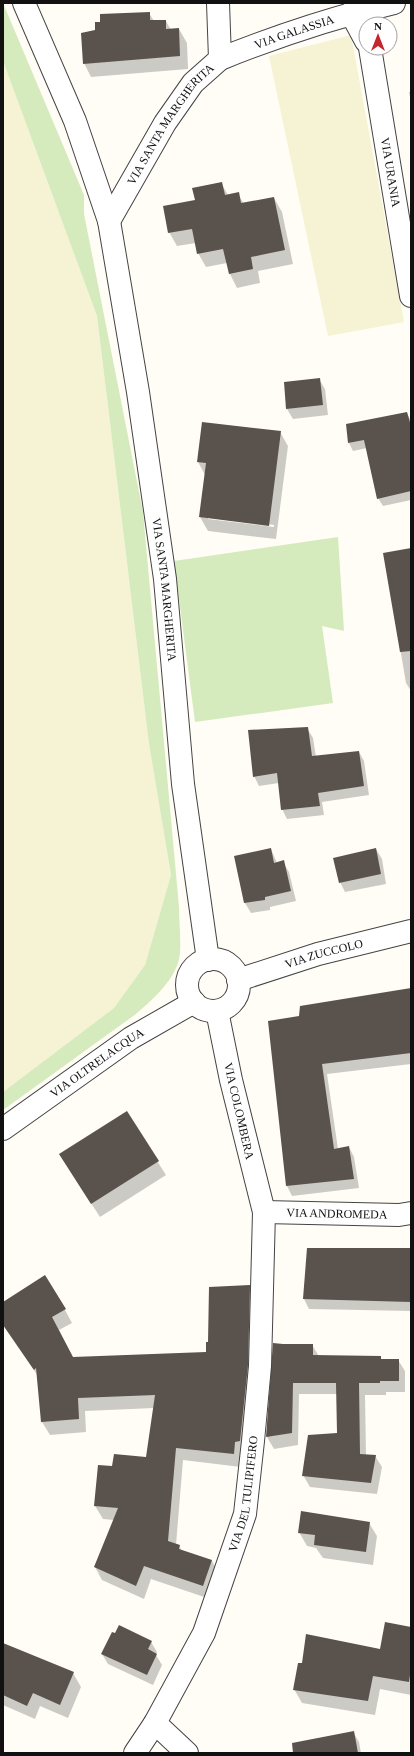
<svg xmlns="http://www.w3.org/2000/svg" width="414" height="1756" viewBox="0 0 414 1756" font-family="'Times New Roman',serif">
<rect width="100%" height="100%" fill="#fffdf5"/>
<g fill="#f6f3d4">
<polygon points="351,35 404,322 328,336 269,56"/>
<polygon points="3,61 97,316 149,744 171,875 145,965 114,1008 3,1092"/>
</g>
<g fill="#d5ebbd">
<path d="M3,3L84,195V214L143,512L179,907C179,922 181,938 180,953C178,978 153,999 136,1014L3,1110V1092L114,1008L145,965L171,875L149,744L97,316L3,61Z"/>
<polygon points="338,537 344,631 322,626 333,703 195,722 174,561"/>
</g>
<g fill="#0003" fill-rule="evenodd">
<polygon points="149,13 154,21 166,21 171,30 179,29 187,43 188,69 91,77 84,63 96,31"/>
<polygon points="409,92 411,92 411,102"/>
<polygon points="221,183 228,195 238,194 244,204 274,198 282,212 293,264 258,271 260,283 237,288 230,274 227,263 206,267 198,253 196,243 177,246 169,232 196,201"/>
<polygon points="319,379 325,389 328,415 293,419 287,409"/>
<polygon points="407,413 411,421 411,500 383,506 378,498 367,448 353,451 349,443"/>
<path d="M280,432L288,446L276,539L208,531L200,517L205,475L198,462ZM208,517L274,525V527L208,519Z"/>
<polygon points="411,549 411,691 406,683 384,554"/>
<polygon points="307,728 313,738 316,757 359,752 364,761 369,795 322,802 324,815 287,819 282,809 279,783 259,786 254,776"/>
<polygon points="271,849 277,863 283,862 289,872 296,901 270,907 270,910 251,913 245,903 235,857"/>
<polygon points="376,849 382,859 386,884 345,892 340,882"/>
<polygon points="411,989 411,1064 327,1074 338,1149 349,1147 354,1157 359,1188 292,1196 287,1186 300,1017"/>
<polygon points="126,1112 166,1175 100,1217 60,1155"/>
<polygon points="308,1249 411,1249 411,1311 309,1309 304,1299"/>
<polygon points="249,1286 257,1299 241,1467 183,1460 176,1545 179,1546 182,1551 212,1561 219,1574 210,1599 151,1579 144,1599 102,1580 95,1567 114,1520 103,1519 95,1506 113,1467 147,1458 154,1408 85,1411 86,1432 50,1435 42,1422 38,1376 3,1325 3,1303 65,1310 72,1323 59,1330 73,1358 207,1353 209,1343"/>
<polygon points="274,1344 312,1345 319,1356 380,1357 382,1360 398,1360 405,1371 405,1392 386,1392 386,1395 365,1395 366,1455 375,1456 382,1467 377,1494 310,1487 303,1475 338,1434 337,1394 299,1394 298,1445 274,1449 267,1437"/>
<polygon points="369,1523 377,1536 373,1565 323,1558 316,1548 307,1546 299,1532"/>
<polygon points="411,1628 411,1695 380,1689 375,1715 302,1703 294,1689 381,1650"/>
<polygon points="151,1642 157,1652 156,1655 162,1665 153,1685 108,1664 102,1654"/>
<polygon points="3,1644 73,1673 81,1687 68,1718 40,1706 35,1719 3,1705"/>
<polygon points="353,1732 359,1742 361,1753 301,1753"/>
</g>
<g fill="#5a524d">
<polygon points="150,12 150,20 166,20 166,29 179,28 180,56 83,64 81,33 95,30 95,22 100,22 100,14"/>
<polygon points="222,182 225,195 239,192 241,203 274,197 285,250 251,257 253,269 229,274 223,249 197,254 192,229 168,233 163,206 195,200 192,188"/>
<polygon points="320,378 323,405 286,409 284,382"/>
<polygon points="407,412 411,426 411,491 377,499 364,440 348,443 346,424"/>
<polygon points="202,422 281,431 269,526 199,517 206,463 197,462"/>
<polygon points="411,548 411,651 400,652 383,553"/>
<polygon points="308,727 312,756 359,751 364,786 318,793 320,806 281,810 277,773 253,777 248,730"/>
<polygon points="271,848 274,863 284,860 291,891 265,897 265,900 244,903 234,856"/>
<polygon points="376,848 381,874 339,883 333,858"/>
<polygon points="411,988 411,1053 322,1064 334,1149 349,1146 354,1179 286,1186 268,1021 299,1016 300,1006"/>
<polygon points="127,1111 159,1161 91,1204 59,1154"/>
<polygon points="307,1248 411,1248 411,1302 303,1299"/>
<polygon points="45,1275 66,1309 52,1317 73,1357 206,1352 206,1342 208,1342 209,1287 250,1285 248,1365 240,1441 235,1442 234,1454 176,1448 168,1541 180,1545 179,1549 212,1560 203,1586 144,1566 136,1586 94,1567 118,1508 94,1506 98,1465 112,1466 114,1454 146,1457 155,1395 78,1398 79,1419 41,1422 36,1368 34,1370 3,1325 3,1302"/>
<polygon points="273,1343 283,1344 313,1344 313,1355 381,1356 381,1359 399,1359 399,1381 380,1381 380,1383 359,1383 360,1454 376,1455 371,1483 302,1476 308,1435 337,1433 336,1383 293,1383 292,1433 266,1437"/>
<polygon points="301,1511 370,1522 366,1552 314,1545 315,1535 298,1533"/>
<polygon points="385,1622 411,1627 411,1668 409,1682 373,1676 368,1701 293,1690 298,1663 302,1663 306,1634 380,1649"/>
<polygon points="119,1625 152,1641 148,1649 157,1654 147,1675 101,1654 112,1632 115,1633"/>
<polygon points="3,1643 74,1672 60,1705 33,1693 27,1706 3,1695"/>
<polygon points="354,1731 358,1753 293,1753 292,1743"/>
</g>
<g fill="none" stroke-linecap="round" stroke-linejoin="round">
<defs>
<g id="minor">
<path id="s1" d="M24,3L75,121L109,221L138,392L165,579L183,784L208,960"/>
<polyline points="351,13 366,41"/>
<path id="s2" d="M370,48L411,296"/>
<path id="s3" d="M220,59C277,36 334,17 394,3"/>
<path id="s4" d="M109,221L165,123L193,83L220,59L218,3"/>
<circle cx="213" cy="985" r="26"/>
<path id="s5" d="M238,980L318,954L411,931"/>
<path id="s6" d="M3,1129L131,1038L194,1002"/>
<path id="s7" d="M264,1212L399,1215L411,1213"/>
<polyline points="155,1723 187,1753"/>
<path id="s8" d="M135,1753L155,1723L204,1633L245,1514L253,1441L260,1366L264,1212L231,1080L217,1011"/>
</g>
</defs>
<use href="#minor" stroke="#444" stroke-width="24"/>
<use href="#minor" stroke="#fff" stroke-width="22"/>
</g>
<g text-anchor="middle" stroke-width="4" stroke-linejoin="round" paint-order="stroke">
<g font-size="12" fill="#111" stroke="#fff">
<text dy="4" stroke="none"><textPath href="#s3" startOffset="79">VIA GALASSIA</textPath></text>
<text dy="4" stroke="none"><textPath href="#s4" startOffset="115">VIA SANTA MARGHERITA</textPath></text>
<text dy="4" stroke="none"><textPath href="#s2" startOffset="126">VIA URANIA</textPath></text>
<text dy="4" stroke="none"><textPath href="#s1" startOffset="607">VIA SANTA MARGHERITA</textPath></text>
<text dy="4" stroke="none"><textPath href="#s5" startOffset="90">VIA ZUCCOLO</textPath></text>
<text dy="4" stroke="none"><textPath href="#s6" startOffset="115">VIA OLTRELACQUA</textPath></text>
<text transform="translate(239 1111) rotate(77)" y="4">VIA COLOMBERA</text>
<text dy="4" stroke="none"><textPath href="#s7" startOffset="73">VIA ANDROMEDA</textPath></text>
<text dy="4" stroke="none"><textPath href="#s8" startOffset="284">VIA DEL TULIPIFERO</textPath></text>
</g>
</g>
<rect width="414" height="1756" fill="none" stroke="#111111" stroke-width="8"/>
<g transform="translate(378 36)"><circle r="19" fill="#ffffff" stroke="#a0a0a0"/>
<path d="M0-3L7 15L0 10L-7 15Z" fill="#c4262e"/>
<text y="-6" font-size="11" font-weight="bold" text-anchor="middle" fill="#111111">N</text>
</g>
</svg>
